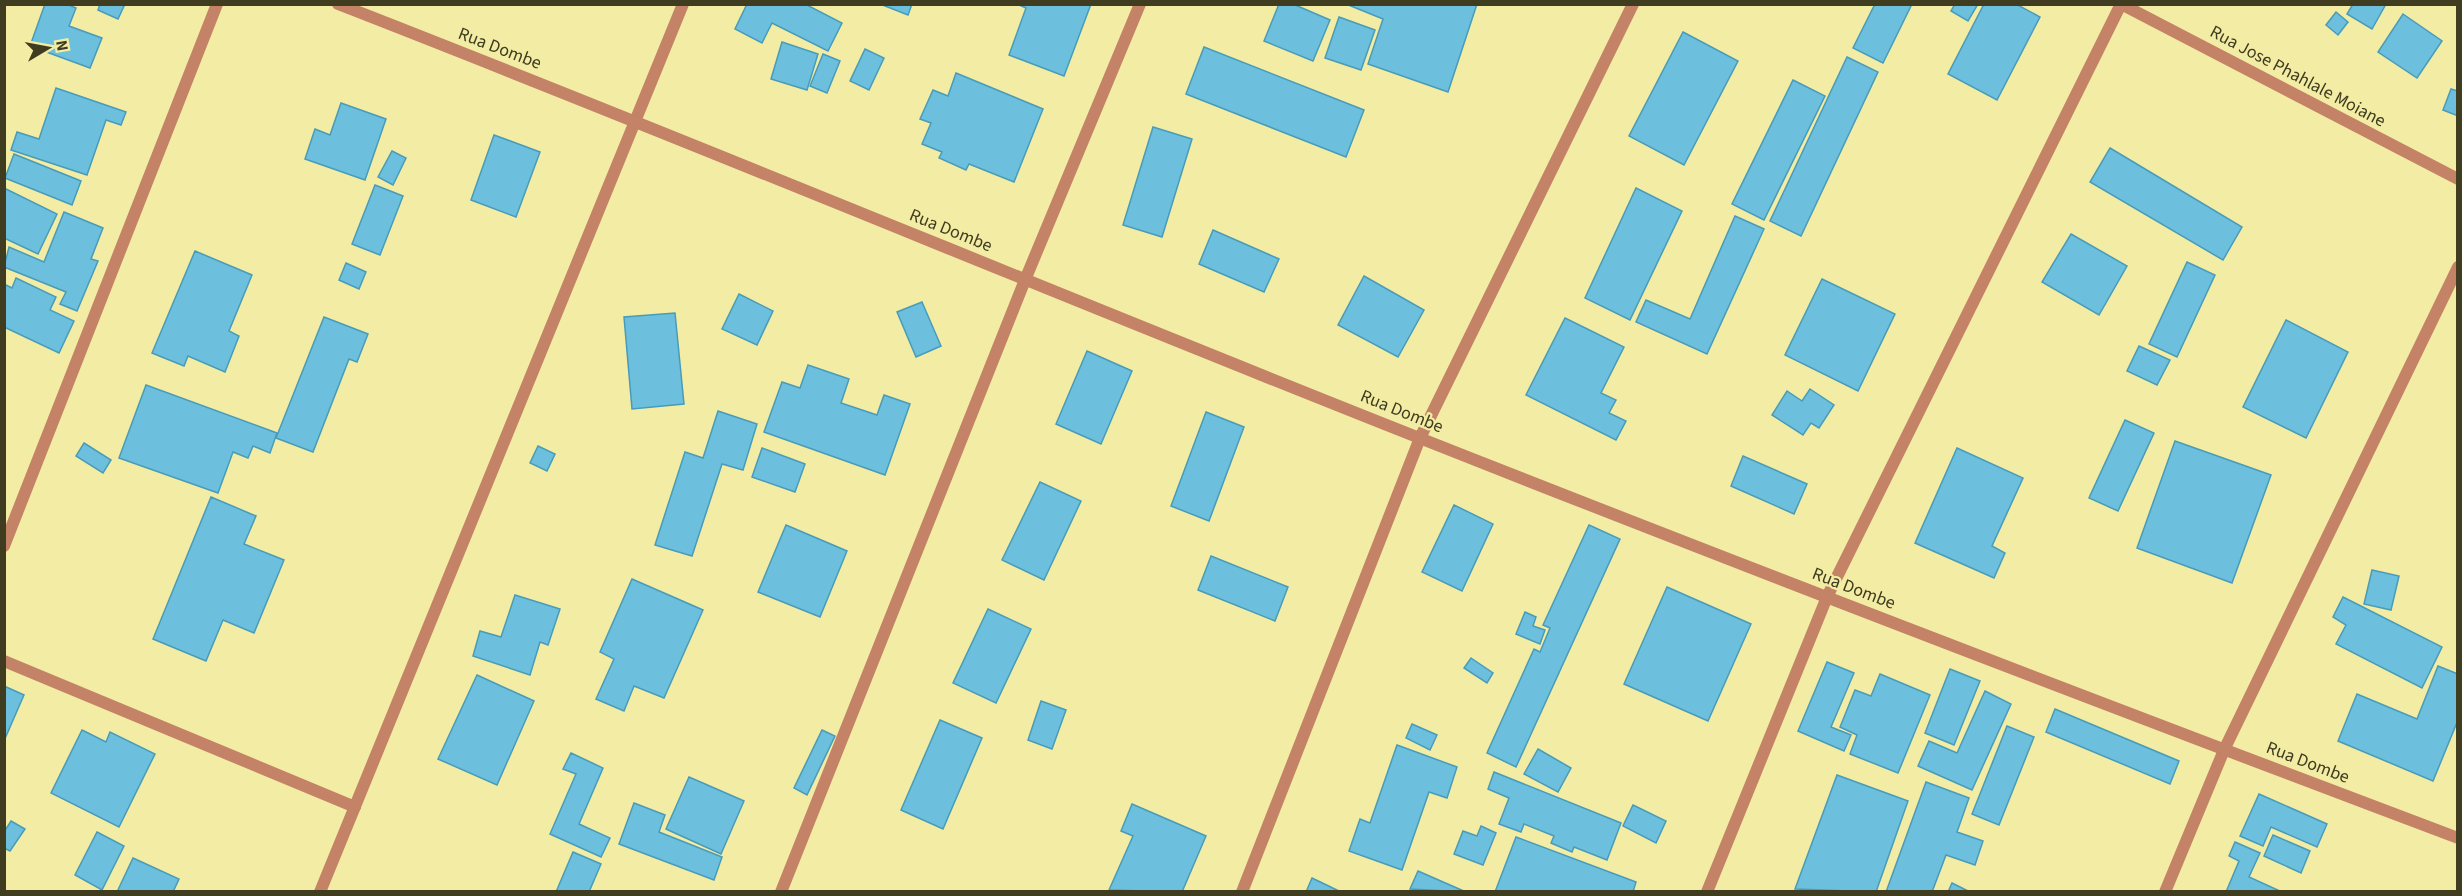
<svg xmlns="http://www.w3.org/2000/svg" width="2462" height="896" viewBox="0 0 2462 896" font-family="'Source Sans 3',sans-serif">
<rect width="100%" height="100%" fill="#f3eca4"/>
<g fill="#6cbfdd" stroke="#489cb9" stroke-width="1.5">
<polygon points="45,4 66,4 76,8 69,26 102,38 90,68 30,46"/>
<polygon points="100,4 125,4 118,19 98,10"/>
<polygon points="747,4 805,4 842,23 828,51 772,23 762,43 735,29"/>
<polygon points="880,4 912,4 908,15"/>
<polygon points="1017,4 1091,4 1064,76 1009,55 1026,8"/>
<polygon points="1279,4 1293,4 1330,20 1313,61 1264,41"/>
<polygon points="1346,4 1477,4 1448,92 1368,64 1383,19"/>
<polygon points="1875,4 1912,4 1883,63 1853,48"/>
<polygon points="1955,4 1978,4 1968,21 1951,11"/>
<polygon points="1984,4 2016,4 2040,17 1997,100 1948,74"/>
<polygon points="2353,4 2386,4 2372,29 2347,14"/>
<polygon points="2336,12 2348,22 2338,35 2326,25"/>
<polygon points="2403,14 2442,41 2417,78 2378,52"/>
<polygon points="1339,17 1375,30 1361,70 1325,58"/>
<polygon points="1683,32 1738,61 1684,165 1629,136"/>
<polygon points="782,42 818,54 807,90 771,79"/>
<polygon points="1204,47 1364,110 1346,157 1186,94"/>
<polygon points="865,49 884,58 869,90 850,81"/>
<polygon points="823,54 840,61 827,93 810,86"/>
<polygon points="1847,57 1878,72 1801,236 1770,221"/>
<polygon points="956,73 1043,109 1014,182 969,164 966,170 939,158 942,152 922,144 931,123 920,119 933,90 948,96"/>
<polygon points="1793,80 1825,96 1764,220 1732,204"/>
<polygon points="56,88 126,112 121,125 106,120 87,175 11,150 17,132 39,139"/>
<polygon points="2451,89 2458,91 2458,116 2443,110"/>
<polygon points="341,103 386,119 365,180 305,159 315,129 330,135"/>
<polygon points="1153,127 1192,139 1162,237 1123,225"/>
<polygon points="494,135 540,152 516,217 471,200"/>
<polygon points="2110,148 2242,227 2223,260 2090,182"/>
<polygon points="392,151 406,158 393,185 378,177"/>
<polygon points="14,154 81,181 72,205 5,178"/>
<polygon points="375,185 403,196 380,255 352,244"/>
<polygon points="4,188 57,214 38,254 4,238"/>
<polygon points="1636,188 1682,211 1630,320 1585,298"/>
<polygon points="64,212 103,228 91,259 98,261 77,311 60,304 66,292 4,267 9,247 44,262"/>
<polygon points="1735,216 1764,229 1707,354 1636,322 1646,300 1690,319"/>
<polygon points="1213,230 1279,259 1264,292 1199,264"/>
<polygon points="2071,234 2127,266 2099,315 2042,282"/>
<polygon points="195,251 252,275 229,331 239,336 225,372 188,356 184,366 152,353"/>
<polygon points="2187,262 2215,275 2177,357 2149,344"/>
<polygon points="346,263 366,272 359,289 339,280"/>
<polygon points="1364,276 1424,310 1398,357 1338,325"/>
<polygon points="16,278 56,297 50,310 74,321 59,353 4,327 4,284 12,288"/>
<polygon points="1822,279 1895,314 1858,391 1785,355"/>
<polygon points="739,294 773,311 757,345 722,329"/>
<polygon points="922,302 941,346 916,357 897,312"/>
<polygon points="675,313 684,404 632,409 624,317"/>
<polygon points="324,317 368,334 357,362 349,359 313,452 276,438"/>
<polygon points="1565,318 1624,347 1601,393 1616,400 1609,413 1626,421 1616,440 1526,395"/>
<polygon points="2286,320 2348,352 2306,438 2243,407"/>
<polygon points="2139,346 2170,360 2157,385 2127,371"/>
<polygon points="1087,351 1132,371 1101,444 1056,424"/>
<polygon points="808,365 849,379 841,403 877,415 884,395 910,404 885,475 764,432 782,382 800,388"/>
<polygon points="146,385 277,433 270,453 253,446 248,458 233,452 218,493 119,458"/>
<polygon points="1810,389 1834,405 1819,428 1811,423 1803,435 1772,415 1787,391 1802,401"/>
<polygon points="718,411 757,424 743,470 722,464 692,556 655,545 685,452 703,458"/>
<polygon points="1206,412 1244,427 1209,521 1171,506"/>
<polygon points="2125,420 2154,433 2118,511 2089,498"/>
<polygon points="2175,441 2271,475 2232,583 2137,548"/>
<polygon points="84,443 111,460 103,473 76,456"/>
<polygon points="538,446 555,454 547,471 530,463"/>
<polygon points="762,448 805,464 795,492 752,477"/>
<polygon points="1957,448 2023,478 1992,546 2005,553 1994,578 1915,543"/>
<polygon points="1743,456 1807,484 1794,514 1731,486"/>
<polygon points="1040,482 1081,501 1044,580 1002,560"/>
<polygon points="211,497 256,516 244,544 284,560 254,633 223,620 206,661 153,639"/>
<polygon points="1454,505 1493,524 1462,591 1422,572"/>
<polygon points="786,525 847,551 820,617 758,592"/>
<polygon points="1589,525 1620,539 1516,767 1487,753 1534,649 1540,652 1550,628 1543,625"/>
<polygon points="1211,556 1288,587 1275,621 1198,590"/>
<polygon points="2372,570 2399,576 2391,610 2364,604"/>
<polygon points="632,579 703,610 664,698 634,686 624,711 596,699 614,659 600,652"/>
<polygon points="1667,587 1751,624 1708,721 1624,684"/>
<polygon points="515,595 560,609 548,645 540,642 530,675 473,656 480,631 501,637"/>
<polygon points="2343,597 2442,647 2422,688 2336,644 2346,625 2333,617"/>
<polygon points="988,609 1031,629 996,703 953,683"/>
<polygon points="1525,612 1536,617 1533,626 1545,630 1540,644 1516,634"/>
<polygon points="1471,658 1493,673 1487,683 1464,668"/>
<polygon points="1827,662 1854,673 1831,727 1851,735 1844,751 1798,731"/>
<polygon points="2438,666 2458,674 2458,720 2433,781 2338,741 2357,694 2417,719"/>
<polygon points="1950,669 1980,681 1954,745 1925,733"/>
<polygon points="1880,674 1930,695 1898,773 1850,754 1857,735 1840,727 1855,690 1871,696"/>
<polygon points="477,675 534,701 497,785 438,759"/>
<polygon points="4,686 24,695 4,741"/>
<polygon points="1985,691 2011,704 1972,790 1918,766 1929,741 1957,753"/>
<polygon points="1041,701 1066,710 1052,749 1028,740"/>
<polygon points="2055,709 2179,761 2170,784 2046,732"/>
<polygon points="940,720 982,738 943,829 901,810"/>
<polygon points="1412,724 1437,735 1430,750 1406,738"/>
<polygon points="2007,726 2034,737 1999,825 1972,814"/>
<polygon points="82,730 106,742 110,732 155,754 119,827 51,793"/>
<polygon points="822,730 835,736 807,795 794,788"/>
<polygon points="1397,745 1457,767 1447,798 1429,792 1402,870 1349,851 1360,819 1370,823"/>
<polygon points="1538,749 1571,768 1558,792 1524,774"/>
<polygon points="571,753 603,768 579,824 610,838 601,857 550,834 576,774 563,769"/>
<polygon points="1494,772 1621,823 1607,860 1574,847 1572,852 1551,843 1554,836 1524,824 1521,832 1499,824 1509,798 1488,789"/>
<polygon points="1837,775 1908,801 1876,892 1795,889"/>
<polygon points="689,777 744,801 721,854 666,829"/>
<polygon points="1926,782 1969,798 1957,832 1983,841 1975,865 1946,855 1932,892 1886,892"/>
<polygon points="2259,794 2327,824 2317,847 2271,827 2263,846 2240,836"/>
<polygon points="634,803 665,815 659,832 722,857 714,880 619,844"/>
<polygon points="1132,804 1206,836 1182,892 1109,890 1133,836 1121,831"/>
<polygon points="1633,805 1666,821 1656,843 1623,826"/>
<polygon points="11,821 25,829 10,851 4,848 4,832"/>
<polygon points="1481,826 1496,833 1483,865 1454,854 1463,831 1477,836"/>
<polygon points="97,832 124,846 102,890 75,875"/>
<polygon points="2273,835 2310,851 2301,873 2264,856"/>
<polygon points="1516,837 1636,882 1633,892 1495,892"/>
<polygon points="2235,842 2260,853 2249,877 2282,892 2226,892 2239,861 2229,856"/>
<polygon points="573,852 601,864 589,892 556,892"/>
<polygon points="133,858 179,879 173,892 117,892"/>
<polygon points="1418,871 1466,892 1410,889"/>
<polygon points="1312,878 1341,892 1306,892"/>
<polygon points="1952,883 1970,892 1948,892"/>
</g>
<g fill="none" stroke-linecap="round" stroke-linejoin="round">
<g stroke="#c48266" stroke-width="12">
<polyline points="2121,4 2458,179"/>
<polyline points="4,546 217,4"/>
<polyline points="4,661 355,807"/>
<polyline points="320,892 683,4"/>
<polyline points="781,892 1025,280 1140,4"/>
<polyline points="1242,892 1420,438 1633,4"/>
<polyline points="1707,892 1827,597 2121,4"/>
<polyline points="2165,892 2224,750 2458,267"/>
</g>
<path stroke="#c48266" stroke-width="12" d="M338,4C701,145 1060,296 1422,439C1766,575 2111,707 2458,838"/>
</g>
<g text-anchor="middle" stroke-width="4.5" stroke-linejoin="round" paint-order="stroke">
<g font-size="18" fill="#3f3c1f" stroke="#f3eca4">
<text transform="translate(500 48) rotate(21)" y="6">Rua Dombe</text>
<text transform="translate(2298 76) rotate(28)" y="6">Rua Jose Phahlale Moiane</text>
<text transform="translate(951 230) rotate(22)" y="6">Rua Dombe</text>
<text transform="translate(1402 411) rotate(22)" y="6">Rua Dombe</text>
<text transform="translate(1854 588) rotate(21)" y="6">Rua Dombe</text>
<text transform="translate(2308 762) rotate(21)" y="6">Rua Dombe</text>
</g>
</g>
<rect width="2462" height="896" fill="none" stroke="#3f3c1f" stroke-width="12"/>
<g transform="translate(48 48) rotate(80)" stroke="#f3eca4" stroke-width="4.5" paint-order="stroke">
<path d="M0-4.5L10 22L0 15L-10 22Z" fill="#3f3c1f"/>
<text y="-9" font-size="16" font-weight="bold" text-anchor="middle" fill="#3f3c1f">N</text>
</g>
</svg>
